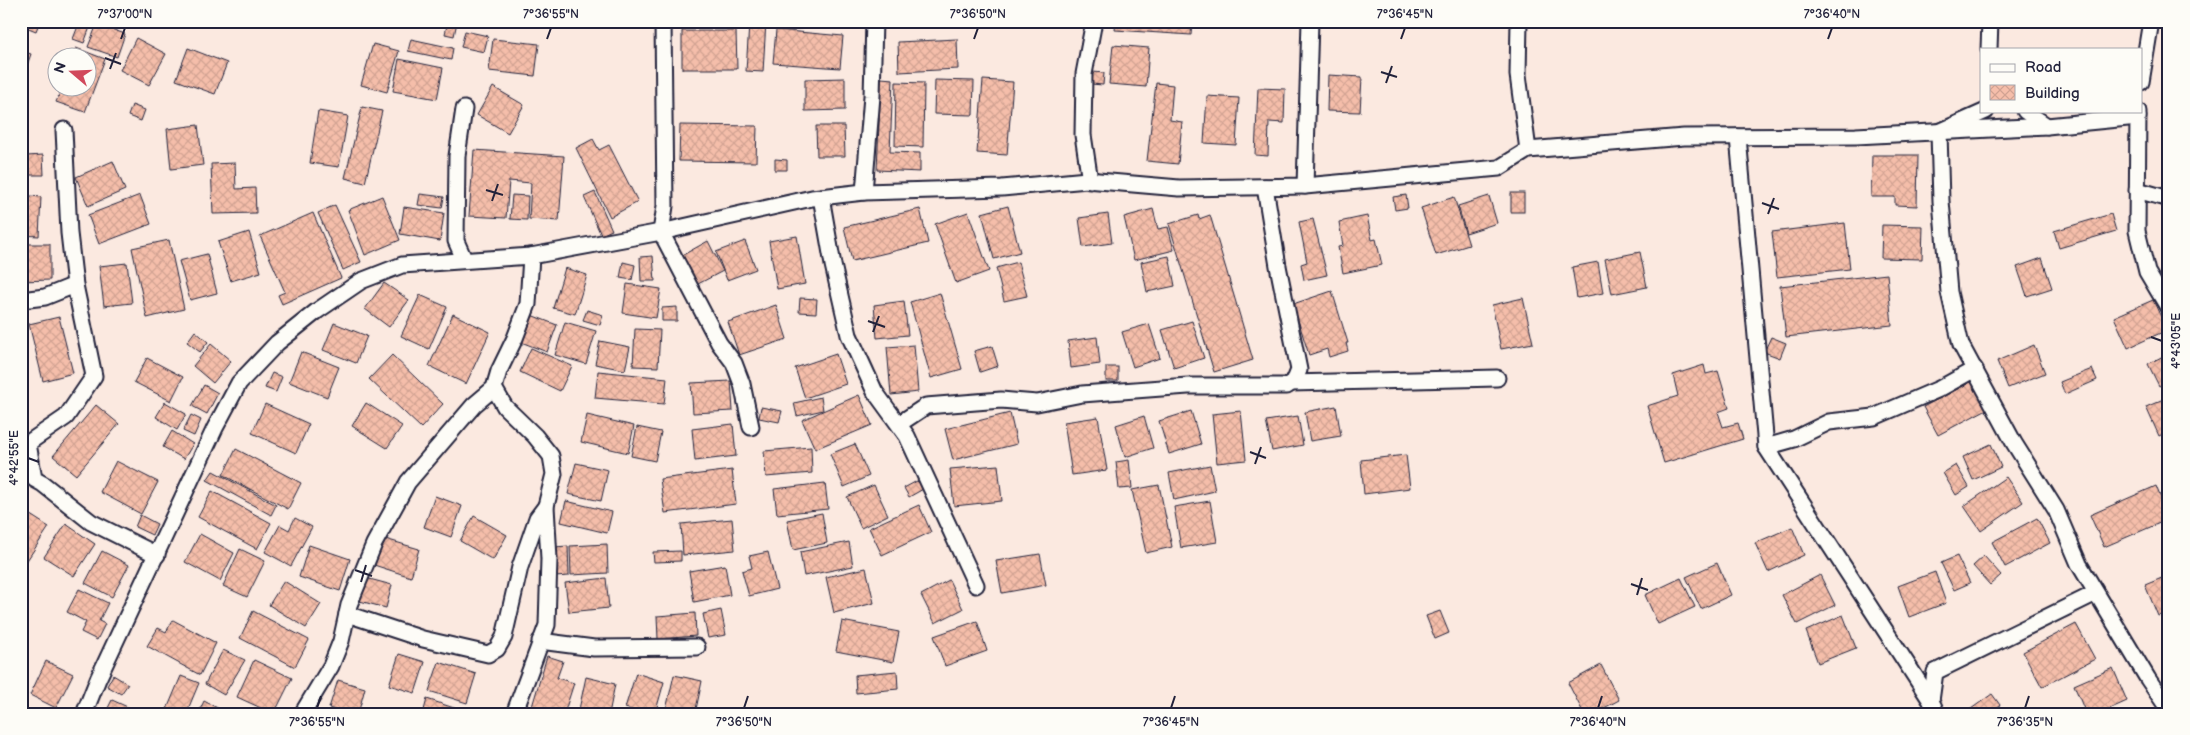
<svg xmlns="http://www.w3.org/2000/svg" width="2190" height="735" viewBox="0 0 2190 735" font-family="'Balsamiq Sans',sans-serif">
<defs>
<pattern id="building-cross-hatch" width="8" height="8" patternUnits="userSpaceOnUse" patternTransform="scale(1.25)"><rect width="8" height="8" fill="#f5beaa"/><path d="M0 0l8 8M0 8l8-8" fill="none" stroke="#d2a393"/></pattern>
</defs>
<rect width="100%" height="100%" fill="#fbe9e0"/>
<filter id="ink" filterUnits="userSpaceOnUse"><feTurbulence type="fractalNoise" baseFrequency=".02" numOctaves="2"/><feDisplacementMap in="SourceGraphic" scale="10" xChannelSelector="R" yChannelSelector="G"/><feConvolveMatrix kernelMatrix="1 2 1 2 8 2 1 2 1" color-interpolation-filters="sRGB"/></filter>
<g filter="url(#ink)">
<g fill="url(#building-cross-hatch)" stroke="#22223b">
<polygon points="21,21 40,21 36,31 21,25"/>
<polygon points="80,21 92,22 84,43 73,39"/>
<polygon points="448,21 457,22 454,36 445,34"/>
<polygon points="731,21 766,21 763,72 746,71 749,24 731,23"/>
<polygon points="1116,21 1192,21 1191,35 1115,30"/>
<polygon points="1219,21 1272,21 1220,28"/>
<polygon points="97,24 125,34 117,57 88,47"/>
<polygon points="776,30 843,36 840,68 773,63"/>
<polygon points="465,31 488,36 484,52 461,47"/>
<polygon points="682,31 736,31 737,69 682,69"/>
<polygon points="136,38 166,54 149,85 120,70"/>
<polygon points="411,39 453,48 451,60 408,51"/>
<polygon points="493,39 539,44 535,76 489,71"/>
<polygon points="957,39 958,69 899,72 898,42"/>
<polygon points="373,44 399,51 387,92 361,85"/>
<polygon points="1113,45 1149,48 1146,87 1109,84"/>
<polygon points="76,48 105,59 85,112 56,102 62,88 88,88 88,58 73,58"/>
<polygon points="188,48 227,63 215,94 176,80"/>
<polygon points="21,51 31,54 21,82"/>
<polygon points="399,59 443,68 437,99 393,91"/>
<polygon points="1093,72 1104,73 1103,85 1091,84"/>
<polygon points="1328,75 1362,77 1360,112 1327,111"/>
<polygon points="845,78 845,110 805,111 805,79"/>
<polygon points="881,78 893,79 890,152 920,153 920,172 877,170"/>
<polygon points="935,80 974,81 973,115 934,114"/>
<polygon points="983,80 1013,82 1007,155 977,153"/>
<polygon points="896,82 924,83 923,147 895,146"/>
<polygon points="1156,83 1173,85 1170,120 1182,122 1178,164 1147,161"/>
<polygon points="493,87 524,105 508,133 477,115"/>
<polygon points="1258,88 1285,89 1284,123 1269,122 1268,156 1255,155"/>
<polygon points="1207,96 1239,98 1236,145 1204,143"/>
<polygon points="132,105 145,110 141,121 128,116"/>
<polygon points="362,107 382,111 365,183 345,178"/>
<polygon points="318,111 348,116 339,167 310,163"/>
<polygon points="198,125 203,165 171,169 167,129"/>
<polygon points="680,125 757,126 756,162 679,161"/>
<polygon points="816,126 844,126 845,156 817,156"/>
<polygon points="593,139 599,150 609,145 638,202 610,217 576,148"/>
<polygon points="474,150 564,156 559,221 529,219 531,183 509,181 506,218 469,216"/>
<polygon points="43,155 44,175 28,175 27,156"/>
<polygon points="1872,155 1918,155 1917,206 1895,205 1895,197 1871,197"/>
<polygon points="775,159 787,160 787,170 775,170"/>
<polygon points="113,161 125,190 88,206 76,177"/>
<polygon points="235,163 236,189 255,188 256,213 213,214 211,164"/>
<polygon points="595,192 612,230 601,235 584,197"/>
<rect x="1511" y="193" width="13" height="19"/>
<polygon points="420,194 444,197 442,208 418,205"/>
<polygon points="21,195 41,197 39,236 21,235"/>
<polygon points="140,195 151,224 99,244 88,215"/>
<polygon points="512,195 528,196 527,220 510,219"/>
<polygon points="1406,195 1408,208 1395,210 1393,197"/>
<polygon points="382,196 400,240 365,255 348,210"/>
<polygon points="1489,196 1497,223 1466,233 1458,206"/>
<polygon points="1454,197 1469,245 1436,255 1421,208"/>
<polygon points="335,205 361,262 343,270 318,213"/>
<polygon points="1008,206 1020,252 994,259 982,213"/>
<polygon points="404,207 444,213 440,241 400,234"/>
<polygon points="920,209 928,243 852,261 844,227"/>
<polygon points="1153,209 1158,229 1168,227 1174,250 1134,260 1124,217"/>
<polygon points="968,212 989,271 956,283 935,224"/>
<polygon points="313,213 341,278 282,304 278,295 285,292 260,236"/>
<polygon points="1108,214 1112,243 1083,247 1079,218"/>
<polygon points="2111,214 2116,231 2059,248 2054,231"/>
<polygon points="1198,215 1199,219 1210,215 1253,360 1214,372 1169,224"/>
<polygon points="1367,216 1372,240 1376,239 1382,265 1343,273 1338,247 1343,246 1339,222"/>
<polygon points="1313,219 1327,275 1304,280 1301,264 1307,262 1299,222"/>
<polygon points="1845,223 1850,269 1777,277 1772,232"/>
<polygon points="1882,225 1923,226 1922,259 1881,258"/>
<polygon points="249,232 261,272 231,281 218,242"/>
<polygon points="797,236 805,284 777,289 769,241"/>
<polygon points="169,240 184,309 147,318 132,248"/>
<polygon points="708,241 723,271 696,285 681,256"/>
<polygon points="745,241 756,269 727,280 716,252"/>
<polygon points="21,244 50,244 50,280 21,281"/>
<polygon points="1640,252 1647,287 1612,294 1605,259"/>
<polygon points="207,254 217,293 190,300 179,261"/>
<polygon points="653,256 655,281 641,281 640,257"/>
<polygon points="1169,256 1175,286 1147,292 1141,262"/>
<polygon points="2042,258 2052,288 2027,296 2017,267"/>
<polygon points="623,262 635,265 632,280 620,278"/>
<polygon points="1018,262 1027,296 1004,301 996,268"/>
<polygon points="1598,262 1603,293 1577,298 1572,267"/>
<polygon points="127,263 132,303 104,306 99,266"/>
<polygon points="565,268 587,275 575,314 553,308"/>
<polygon points="1887,274 1892,325 1786,337 1780,286"/>
<polygon points="384,283 409,300 389,327 365,309"/>
<polygon points="627,284 661,289 656,318 623,313"/>
<polygon points="1332,291 1348,343 1346,343 1348,351 1329,357 1327,349 1309,355 1293,304"/>
<polygon points="940,293 962,369 931,378 910,302"/>
<polygon points="420,295 447,307 429,349 401,336"/>
<polygon points="800,298 817,299 816,313 799,312"/>
<polygon points="1523,298 1533,343 1501,349 1492,305"/>
<polygon points="2153,300 2167,330 2128,348 2114,317"/>
<polygon points="904,301 908,335 877,338 874,305"/>
<polygon points="776,305 787,339 739,355 728,322"/>
<polygon points="677,307 677,321 662,321 662,308"/>
<polygon points="587,310 603,315 600,325 583,320"/>
<polygon points="453,314 490,332 466,384 429,366"/>
<polygon points="531,315 557,325 547,352 521,342"/>
<polygon points="59,317 73,373 43,381 29,324"/>
<polygon points="1192,321 1204,358 1174,368 1162,330"/>
<polygon points="565,322 596,331 586,364 555,355"/>
<polygon points="334,323 367,336 356,363 323,350"/>
<polygon points="1149,324 1160,358 1133,367 1122,332"/>
<polygon points="635,329 660,330 658,367 633,366"/>
<polygon points="195,331 208,342 200,352 187,342"/>
<polygon points="1097,337 1100,364 1071,368 1068,341"/>
<polygon points="1771,337 1786,343 1780,358 1764,352"/>
<polygon points="600,341 630,347 625,370 595,364"/>
<polygon points="211,344 231,361 213,383 193,366"/>
<polygon points="914,345 918,392 891,395 887,347"/>
<polygon points="2034,345 2045,373 2008,388 1997,361"/>
<polygon points="992,346 998,366 980,372 974,351"/>
<polygon points="531,348 572,366 560,391 520,372"/>
<polygon points="301,352 339,367 327,397 289,382"/>
<polygon points="2169,353 2169,381 2159,386 2148,364"/>
<polygon points="836,354 846,384 805,398 795,368"/>
<polygon points="392,355 443,404 421,428 369,379"/>
<polygon points="147,358 183,377 171,401 134,382"/>
<polygon points="1704,365 1706,374 1718,371 1729,408 1718,412 1723,427 1738,423 1743,439 1664,463 1647,406 1678,396 1673,375"/>
<rect x="1106" y="367" width="12" height="14"/>
<polygon points="2092,369 2097,380 2065,394 2060,382"/>
<polygon points="598,371 667,378 664,404 595,398"/>
<polygon points="272,373 282,377 276,392 265,388"/>
<polygon points="731,381 733,411 693,413 691,383"/>
<polygon points="1973,381 1987,409 1938,435 1923,407"/>
<polygon points="204,385 218,393 207,414 192,406"/>
<polygon points="859,395 872,425 815,449 802,420"/>
<polygon points="821,397 823,410 797,416 794,403"/>
<polygon points="2169,397 2169,431 2159,436 2146,407"/>
<polygon points="165,402 186,414 177,430 156,417"/>
<polygon points="366,403 402,426 387,448 352,426"/>
<polygon points="265,404 309,424 296,453 252,433"/>
<polygon points="96,405 119,424 76,475 53,456"/>
<polygon points="1336,406 1341,436 1310,441 1305,412"/>
<polygon points="761,407 782,411 779,422 759,418"/>
<polygon points="1191,411 1201,444 1169,454 1159,421"/>
<polygon points="1241,411 1246,460 1217,463 1212,414"/>
<polygon points="1010,413 1017,444 953,460 945,429"/>
<polygon points="191,415 201,420 194,436 183,431"/>
<polygon points="587,415 634,426 628,453 581,442"/>
<polygon points="1144,416 1153,448 1125,457 1116,425"/>
<polygon points="1298,416 1303,445 1272,451 1266,421"/>
<polygon points="1098,417 1107,470 1072,475 1064,422"/>
<polygon points="733,424 736,456 695,461 692,429"/>
<polygon points="637,427 661,432 655,461 631,456"/>
<polygon points="172,431 193,444 184,459 163,447"/>
<polygon points="855,444 869,476 844,487 830,454"/>
<polygon points="1991,444 2001,467 1973,480 1963,457"/>
<polygon points="811,447 812,473 766,477 764,451"/>
<polygon points="236,449 301,483 288,509 223,475"/>
<polygon points="1406,455 1410,488 1364,494 1361,460"/>
<polygon points="1129,460 1132,488 1119,489 1116,462"/>
<polygon points="116,461 158,482 141,514 100,492"/>
<polygon points="576,463 608,470 601,501 568,494"/>
<polygon points="998,465 1002,501 954,506 950,469"/>
<polygon points="1210,465 1215,491 1174,500 1169,473"/>
<polygon points="1956,465 1969,487 1956,495 1943,473"/>
<polygon points="732,470 736,504 665,513 660,479"/>
<polygon points="213,471 276,505 271,515 207,480"/>
<polygon points="21,477 30,483 22,494 21,493"/>
<polygon points="2006,477 2023,502 1981,531 1964,506"/>
<polygon points="917,481 925,488 909,497 904,488"/>
<polygon points="825,483 828,509 777,514 774,489"/>
<polygon points="874,485 888,515 861,528 847,497"/>
<polygon points="1159,485 1172,547 1146,553 1132,490"/>
<polygon points="2156,486 2169,519 2104,547 2090,515"/>
<polygon points="212,491 271,523 257,549 198,517"/>
<polygon points="435,496 462,506 451,537 424,527"/>
<polygon points="566,501 612,512 607,533 561,522"/>
<polygon points="1210,501 1217,542 1181,548 1174,507"/>
<polygon points="919,505 931,532 882,555 869,528"/>
<polygon points="21,509 49,527 22,568 21,568"/>
<polygon points="822,513 827,543 793,550 787,520"/>
<polygon points="140,515 157,524 152,535 135,527"/>
<polygon points="474,516 507,535 493,560 460,541"/>
<polygon points="295,518 312,527 291,566 265,552 280,525 289,530"/>
<polygon points="2037,518 2050,543 2005,567 1992,542"/>
<polygon points="732,519 735,550 683,555 681,524"/>
<polygon points="66,524 95,544 74,576 44,557"/>
<polygon points="1792,527 1804,555 1768,572 1755,543"/>
<polygon points="200,534 234,553 220,581 185,562"/>
<polygon points="382,538 419,549 411,577 374,565"/>
<polygon points="849,542 853,566 804,576 800,552"/>
<polygon points="607,544 608,573 571,575 570,546"/>
<polygon points="309,545 350,559 340,591 299,577"/>
<polygon points="568,546 569,576 555,577 554,547"/>
<polygon points="240,549 265,561 247,597 223,586"/>
<polygon points="102,551 129,565 112,597 85,583"/>
<polygon points="681,551 681,561 654,562 653,552"/>
<polygon points="768,552 777,589 749,596 742,571 752,568 749,556"/>
<polygon points="1040,554 1046,585 1002,593 996,561"/>
<polygon points="1957,556 1970,583 1954,590 1941,563"/>
<polygon points="1984,556 2001,575 1990,585 1973,566"/>
<polygon points="1717,563 1731,595 1701,609 1686,577"/>
<polygon points="725,565 730,595 694,602 689,571"/>
<polygon points="866,568 874,603 834,613 826,577"/>
<polygon points="1935,572 1946,603 1909,617 1898,586"/>
<polygon points="1820,575 1835,605 1797,624 1782,595"/>
<polygon points="2169,575 2169,612 2158,616 2145,585"/>
<polygon points="362,577 392,585 386,608 356,600"/>
<polygon points="606,578 609,608 569,612 565,583"/>
<polygon points="1681,578 1695,607 1658,624 1645,595"/>
<polygon points="949,580 963,609 935,623 921,595"/>
<polygon points="284,581 321,604 306,628 269,605"/>
<polygon points="79,589 108,603 99,621 105,624 97,640 81,632 86,622 67,612"/>
<polygon points="721,610 726,635 708,638 703,614"/>
<polygon points="253,611 309,640 295,667 240,638"/>
<polygon points="1440,611 1449,633 1435,639 1426,616"/>
<polygon points="695,613 696,636 658,639 657,616"/>
<polygon points="1843,615 1856,648 1818,663 1806,631"/>
<polygon points="173,620 216,643 200,675 147,646 158,628 166,632"/>
<polygon points="842,621 899,632 893,662 836,651"/>
<polygon points="977,621 987,651 945,666 934,636"/>
<polygon points="2076,624 2095,659 2042,687 2023,652"/>
<polygon points="223,650 245,660 224,695 205,684"/>
<polygon points="399,654 425,662 415,693 389,685"/>
<polygon points="547,656 563,661 557,678 574,683 564,714 542,714 531,710"/>
<polygon points="254,660 292,678 274,714 237,697"/>
<polygon points="46,661 73,674 56,708 30,695"/>
<polygon points="439,662 476,674 467,703 429,691"/>
<polygon points="1601,665 1619,700 1593,714 1584,714 1568,683"/>
<polygon points="2113,668 2127,701 2098,714 2086,714 2074,685"/>
<polygon points="897,671 898,689 856,693 855,675"/>
<polygon points="636,673 664,682 655,714 645,714 625,708"/>
<polygon points="113,675 128,684 121,694 107,686"/>
<polygon points="674,675 702,681 695,714 665,714"/>
<polygon points="181,676 199,683 186,714 165,714"/>
<polygon points="586,677 615,684 609,714 578,714"/>
<polygon points="338,680 365,688 358,714 346,714 329,708"/>
<polygon points="1992,694 2000,705 1988,714 1964,714"/>
<polygon points="427,699 463,711 462,714 423,714"/>
<polygon points="112,700 143,714 105,714"/>
<polygon points="204,701 229,714 198,714"/>
</g>
<g fill="none" stroke-linecap="round" stroke-linejoin="round">
<defs>
<g id="minor">
<polyline points="663,21 665,206 661,232 719,343 734,363 742,384 751,427"/>
<polyline points="1519,21 1518,75 1528,150"/>
<polyline points="1989,49 1990,21"/>
<polyline points="2141,82 2151,21"/>
<polyline points="1986,111 1939,132 1941,201 1949,292 1961,345 2014,443 2056,510 2079,564 2148,679 2169,710"/>
<polyline points="2025,111 2047,126"/>
<polyline points="2138,111 2137,231 2147,272 2169,309"/>
<polyline points="64,130 69,233 75,285 94,376 66,417 28,443 34,479 43,484 91,522 157,555"/>
<polyline points="1738,137 1766,447 1931,701"/>
<polyline points="1090,181 1083,135 1084,74 1094,21"/>
<polyline points="1305,186 1310,21"/>
<polyline points="2137,190 2169,199"/>
<polyline points="864,192 872,96 874,21"/>
<polyline points="821,197 833,265 849,335 875,392 907,436 976,585"/>
<polyline points="464,259 456,241 457,156 464,109"/>
<polyline points="21,300 45,297 75,285"/>
<polyline points="1291,383 1497,378"/>
<polyline points="494,388 505,407 535,436 551,456 554,474 546,506 549,559 547,625 514,714"/>
<polyline points="899,424 926,406 1001,400 1037,403 1082,394 1188,386 1287,386 1295,380 1299,370 1278,266 1265,187"/>
<polyline points="1766,447 1794,439 1829,422 1874,417 1939,389 1975,369"/>
<polyline points="347,614 423,639 488,654 497,649 504,637 520,567 537,518 546,506"/>
<polyline points="540,641 594,648 697,647"/>
<polyline points="84,714 98,679 215,428 239,383 277,343 317,311 361,281 402,265 531,256 661,232 812,198 864,192 1002,188 1087,180 1179,188 1305,186 1499,168 1528,150 1684,137 1856,136 2047,126 2138,117"/>
<polyline points="302,714 331,666 341,641 349,605 374,544 408,482 474,405 494,388 499,371 515,338 528,304 531,256"/>
<polyline points="1937,714 1931,701 1935,672 2096,593"/>
</g>
</defs>
<use href="#minor" stroke="#22223b" stroke-width="19"/>
<use href="#minor" stroke="#fdfcf7" stroke-width="15"/>
</g>
</g>
<path fill="none" stroke="#22223b" stroke-width="2" d="M121,39L125,28M547,39L551,28M974,39L978,28M1401,39L1405,28M1828,39L1832,28M105,58L121,64M110,69L116,53M1381,72L1397,77M1386,83L1392,66M486,190L503,195M492,201L498,184M1762,203L1779,209M1768,214L1774,198M868,321L885,327M873,332L879,316M2151,337L2162,341M1250,452L1266,458M28,458L39,462M1255,464L1261,447M355,570L372,576M361,582L366,565M1631,584L1648,590M1637,595L1642,578M317,708L321,696M744,708L748,696M1171,708L1175,696M1598,708L1602,696M2025,708L2029,696"/>
<rect width="2190" height="735" fill="none" stroke="#fdfcf7" stroke-width="55"/>
<rect x="1980" y="48" width="162" height="65" fill="#fdfcf7" stroke="#a5a5ac"/>
<rect x="1990" y="64" width="25" height="8" fill="#fdfcf7" stroke="#a5a5ac"/>
<text x="2025" y="72" font-size="15" fill="#22223b">Road</text>
<rect x="1990" y="85" width="25" height="15" fill="url(#building-cross-hatch)" stroke="#a5a5ac"/>
<text x="2025" y="98" font-size="15" fill="#22223b">Building</text>
<g transform="translate(72 72) rotate(289)"><circle r="24" fill="#fdfcf7" stroke="#a5a5ac"/>
<path d="M0-4L9 19L0 12L-9 19Z" fill="#d1495b"/>
<text y="-8" font-size="14" font-weight="bold" text-anchor="middle" fill="#22223b">N</text>
</g>
<rect x="28" y="28" width="2134" height="680" fill="none" stroke="#22223b" stroke-width="2"/>
<g font-size="12" text-anchor="middle" fill="#22223b">
<text x="125" y="18">7°37'00"N</text>
<text x="551" y="18">7°36'55"N</text>
<text x="978" y="18">7°36'50"N</text>
<text x="1405" y="18">7°36'45"N</text>
<text x="1832" y="18">7°36'40"N</text>
<text transform="translate(2176 341) rotate(-90)" y="4">4°43'05"E</text>
<text transform="translate(14 458) rotate(-90)" y="4">4°42'55"E</text>
<text x="317" y="726">7°36'55"N</text>
<text x="744" y="726">7°36'50"N</text>
<text x="1171" y="726">7°36'45"N</text>
<text x="1598" y="726">7°36'40"N</text>
<text x="2025" y="726">7°36'35"N</text>
</g>
</svg>
